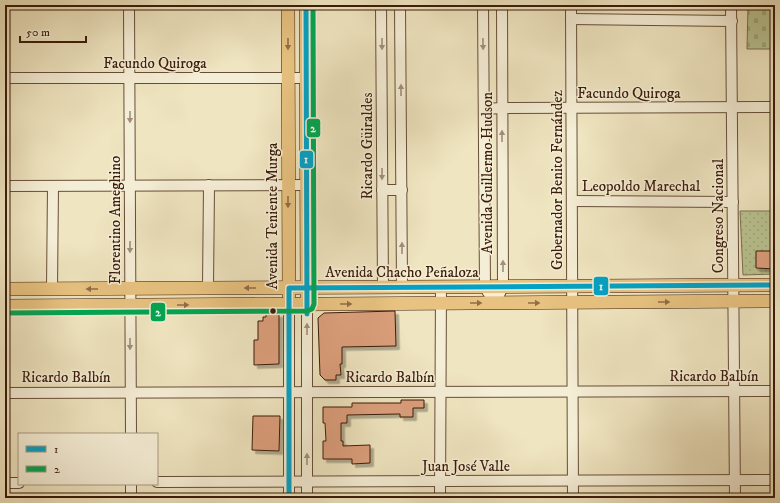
<svg xmlns="http://www.w3.org/2000/svg" width="780" height="503" viewBox="0 0 780 503" font-family="'IM FELL DW Pica',serif">
<defs>
<pattern id="cemetery-stones" width="16" height="16" patternUnits="userSpaceOnUse"><rect width="16" height="16" fill="#bac492"/><path d="M2 7V4a2 2 0 0 1 4 0v3zM10 15v-3a2 2 0 0 1 4 0v3z" fill="#a1a87d"/></pattern>
<pattern id="park-dots" width="8" height="8" patternUnits="userSpaceOnUse"><rect width="8" height="8" fill="#bac492"/><path d="M2 2h.1M6 6h.1" fill="none" stroke="#a1a87d" stroke-width="1.8" stroke-linecap="round"/></pattern>
<filter id="shadow"><feDropShadow dx="3.5" dy="3.5" stdDeviation="0" flood-color="#0004"/></filter>
</defs>
<rect width="100%" height="100%" fill="#efe5c0"/>
<filter id="stains"><feTurbulence type="fractalNoise" baseFrequency=".005" numOctaves="4"/><feColorMatrix values="0 0 0 0 .2 0 0 0 0 .09 0 0 0 0 .02 0 0 0 .5 -.17"/></filter>
<radialGradient id="worn" r=".72"><stop offset=".6" stop-color="#630" stop-opacity="0"/><stop offset="1" stop-color="#630" stop-opacity=".3"/></radialGradient>
<polygon fill="url(#cemetery-stones)" stroke="#7a704e" points="748,5 775,5 775,49 747,49"/>
<polygon fill="url(#park-dots)" stroke="#7a704e" points="740,211 775,211 775,274 743,275"/>
<g fill="#dc9f7c" stroke="#3a1b0a" filter="url(#shadow)">
<polygon points="756,251 775,251 775,269 756,268"/>
<polygon points="395,311 396,346 342,347 342,364 340,364 341,375 336,375 336,380 325,380 320,375 318,318 324,313"/>
<polygon points="266,314 279,314 279,364 254,365 254,340 258,340 258,321 263,321 263,317 266,317"/>
<polygon points="401,400 424,400 424,408 413,408 413,417 400,417 400,414 347,415 347,423 341,423 341,441 343,441 343,446 370,445 370,463 352,464 352,459 323,459 323,441 326,441 325,423 323,423 323,407 352,407 352,403 401,403"/>
<polygon points="253,416 280,416 279,451 252,450"/>
</g>
<g fill="none" stroke-linecap="round" stroke-linejoin="round">
<defs>
<g id="minor">
<polyline points="129,5 131,434"/>
<polyline points="381,5 383,287"/>
<polyline points="400,5 402,287"/>
<polyline points="483,5 485,288 495,303"/>
<polyline points="571,5 573,498"/>
<polyline points="731,5 735,498"/>
<polyline points="571,19 732,21"/>
<polyline points="5,78 306,78"/>
<polyline points="484,109 502,108 775,107"/>
<polyline points="5,186 306,185"/>
<polyline points="382,190 402,190"/>
<polyline points="572,201 733,202"/>
<polyline points="208,288 209,185"/>
<polyline points="52,289 53,186"/>
<polyline points="495,303 503,287 502,5"/>
<polyline points="289,304 289,498"/>
<polyline points="307,304 307,498"/>
<polyline points="5,393 775,391"/>
<polyline points="157,482 775,480"/>
<polyline points="5,483 19,483"/>
<polyline points="131,484 131,498"/>
<polyline points="440,498 441,287"/>
</g>
<g id="major">
<polyline points="288,5 289,295"/>
<polyline points="306,5 307,296"/>
<polyline points="5,289 775,285"/>
<polyline points="5,306 775,301"/>
</g>
</defs>
<use href="#minor" stroke="#674e38" stroke-width="12"/>
<use href="#major" stroke="#3a1b0a" stroke-width="14"/>
<use href="#minor" stroke="#f5eed6" stroke-width="10"/>
<use href="#major" stroke="#e8c280" stroke-width="13"/>
<defs>
<g id="bus-1">
<polyline points="306,5 307,314"/>
<polyline points="289,498 289,288 775,285"/>
</g>
<polyline id="bus-2" points="5,313 307,311 312,309 314,304 313,5"/>
</defs>
<use href="#bus-1" stroke="#f5eed6" stroke-width="8"/>
<use href="#bus-2" stroke="#f5eed6" stroke-width="8"/>
<use href="#bus-1" stroke="#03a2c4" stroke-width="5"/>
<use href="#bus-2" stroke="#00a651" stroke-width="5"/>
</g>
<defs><path id="oneway-solid" d="M-6-.8H1V-3.2L6.5 0L1 3.2V.8H-6Z"/></defs>
<g fill="#916e45">
<use href="#oneway-solid" transform="translate(288 44) rotate(90)"/>
<use href="#oneway-solid" transform="translate(288 202) rotate(90)"/>
<use href="#oneway-solid" transform="translate(250 288) rotate(180)"/>
<use href="#oneway-solid" transform="translate(92 289) rotate(180)"/>
<use href="#oneway-solid" transform="translate(664 302)"/>
<use href="#oneway-solid" transform="translate(476 303)"/>
<use href="#oneway-solid" transform="translate(534 303)"/>
<use href="#oneway-solid" transform="translate(346 304)"/>
<use href="#oneway-solid" transform="translate(183 305)"/>
</g>
<g fill="#a18f7a">
<use href="#oneway-solid" transform="translate(382 44) rotate(90)"/>
<use href="#oneway-solid" transform="translate(483 44) rotate(89)"/>
<use href="#oneway-solid" transform="translate(401 90) rotate(-90)"/>
<use href="#oneway-solid" transform="translate(130 117) rotate(90)"/>
<use href="#oneway-solid" transform="translate(502 136) rotate(-90)"/>
<use href="#oneway-solid" transform="translate(382 174) rotate(90)"/>
<use href="#oneway-solid" transform="translate(130 247) rotate(90)"/>
<use href="#oneway-solid" transform="translate(402 248) rotate(-90)"/>
<use href="#oneway-solid" transform="translate(503 266) rotate(-90)"/>
<use href="#oneway-solid" transform="translate(307 329) rotate(-90)"/>
<use href="#oneway-solid" transform="translate(130 344) rotate(90)"/>
<use href="#oneway-solid" transform="translate(307 459) rotate(-90)"/>
</g>
<circle fill="#3a1b0a" stroke="#f5eed6" stroke-width="1.5" cx="273" cy="311" r="3.5"/>
<g text-anchor="middle" stroke-width="3" stroke-linejoin="round" paint-order="stroke">
<g font-size="15" fill="#3a1b0a" stroke="#f5eed6">
<text x="155" y="68">Facundo Quiroga</text>
<text x="629" y="98">Facundo Quiroga</text>
<text transform="translate(367 146) rotate(-90)" y="5">Ricardo Güiraldes</text>
<text transform="translate(487 173) rotate(-90)" y="5">Avenida Guillermo Hudson</text>
<text transform="translate(557 180) rotate(-90)" y="5">Gobernador Benito Fernández</text>
<text x="641" y="191">Leopoldo Marechal</text>
<text transform="translate(272 216) rotate(-90)" y="5">Avenida Teniente Murga</text>
<text transform="translate(718 216) rotate(-90)" y="5">Congreso Nacional</text>
<text transform="translate(115 220) rotate(-90)" y="5">Florentino Ameghino</text>
<text x="402" y="277">Avenida Chacho Peñaloza</text>
<text x="714" y="381">Ricardo Balbín</text>
<text x="66" y="382">Ricardo Balbín</text>
<text x="390" y="382">Ricardo Balbín</text>
<text x="466" y="471">Juan José Valle</text>
</g>
</g>
<g stroke="#f5eed6" stroke-width="1.5">
<rect x="306" y="118" width="15" height="20" rx="4" fill="#00a651"/>
<rect x="299" y="150" width="15" height="19" rx="4" fill="#03a2c4"/>
<rect x="593" y="276" width="16" height="20" rx="4" fill="#03a2c4"/>
<rect x="150" y="302" width="16" height="20" rx="4" fill="#00a651"/>
</g>
<g font-size="11" text-anchor="middle" font-weight="bold" fill="#fff">
<text x="313" y="132">2</text>
<text x="306" y="163">1</text>
<text x="601" y="290">1</text>
<text x="158" y="316">2</text>
</g>
<rect width="780" height="503" fill="none" stroke="#efe5c0" stroke-width="20"/>
<rect x="6" y="6" width="768" height="491" fill="none" stroke="#3a1b0a" stroke-width="2"/>
<rect x="10" y="10" width="760" height="483" fill="none" stroke="#3a1b0a"/>
<rect x="18" y="433" width="140" height="52" fill="#f5eed6" stroke="#aa9a84"/>
<rect x="26" y="446" width="20" height="6" fill="#03a2c4" stroke="#aa9a84"/>
<text x="54" y="453" font-size="12" fill="#3a1b0a">1</text>
<rect x="26" y="466" width="20" height="6" fill="#00a651" stroke="#aa9a84"/>
<text x="54" y="473" font-size="12" fill="#3a1b0a">2</text>
<path d="M20 36v6h66v-6" fill="none" stroke="#3a1b0a" stroke-width="2"/>
<text x="26" y="36" font-size="12" fill="#3a1b0a" stroke="#f5eed6" stroke-width="3" paint-order="stroke">50 m</text>
<rect width="100%" height="100%" filter="url(#stains)"/>
<rect width="100%" height="100%" fill="url(#worn)"/>
</svg>
